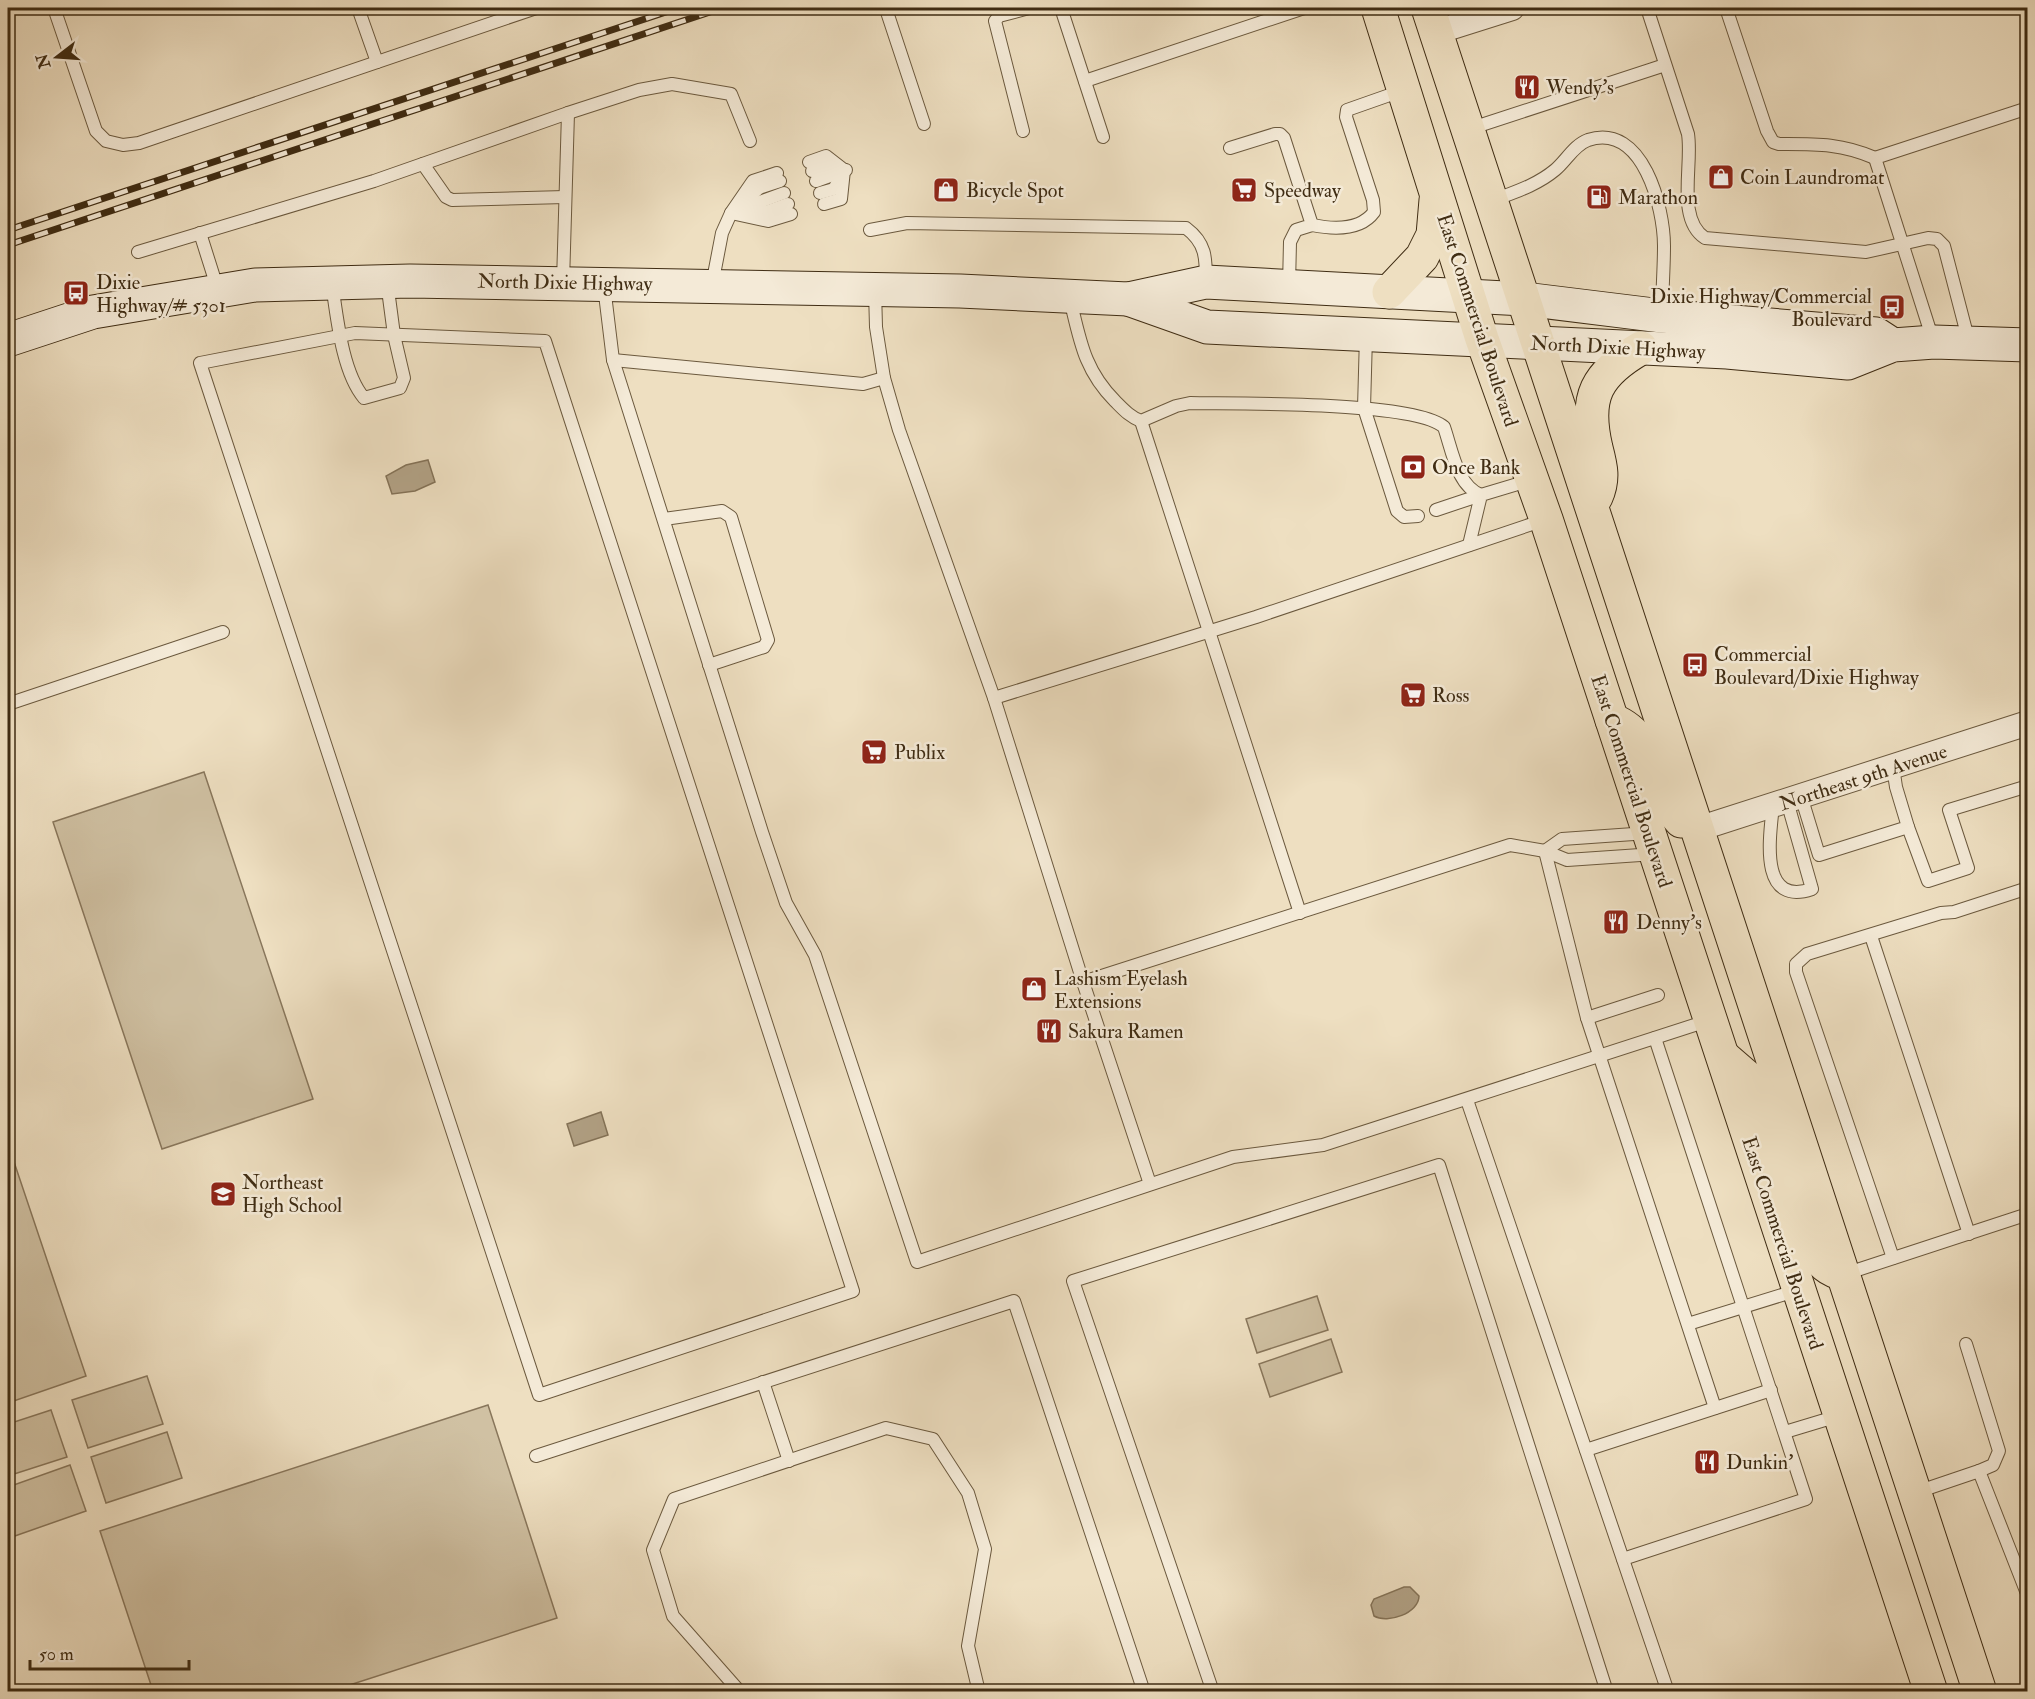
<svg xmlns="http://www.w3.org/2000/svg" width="2035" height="1699" viewBox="0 0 2035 1699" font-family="'IM FELL Double Pica',serif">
<rect width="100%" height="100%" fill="#eedfc1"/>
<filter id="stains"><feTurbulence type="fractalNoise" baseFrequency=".00333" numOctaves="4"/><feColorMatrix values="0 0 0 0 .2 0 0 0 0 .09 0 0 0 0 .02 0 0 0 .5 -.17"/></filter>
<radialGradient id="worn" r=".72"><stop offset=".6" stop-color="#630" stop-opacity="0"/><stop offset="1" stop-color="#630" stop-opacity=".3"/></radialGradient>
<g fill="#d0c1a3" stroke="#88765b" stroke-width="1.5">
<polygon points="204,772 313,1099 162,1149 53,822"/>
<polygon points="8,1144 86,1376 8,1403"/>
<polygon points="1317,1296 1328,1330 1257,1353 1246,1319"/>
<polygon points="1331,1339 1342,1372 1270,1397 1259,1364"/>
<polygon points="147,1376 163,1424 88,1448 72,1400"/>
<polygon points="488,1405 557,1618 331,1691 153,1691 100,1531"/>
<polygon points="51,1410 67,1457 8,1476 8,1424"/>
<polygon points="167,1432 182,1478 106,1503 91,1457"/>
<polygon points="70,1465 86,1511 12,1537 8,1524 8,1487"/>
</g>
<g fill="#b2a286" stroke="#847358" stroke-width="1.5">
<polygon points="428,460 435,482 415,491 392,494 386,476 406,465"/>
<polygon points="601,1112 608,1135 574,1146 567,1124"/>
<path d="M1404,1587H1410L1419,1596C1419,1613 1388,1624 1374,1616L1371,1605L1374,1599Z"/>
</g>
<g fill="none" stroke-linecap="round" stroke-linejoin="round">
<defs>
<g id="lane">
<polyline points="54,8 96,131 106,141 123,145 139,143 536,8"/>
<polyline points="358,8 377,62"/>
<polyline points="1061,8 1103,137"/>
<path d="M1647,8L1688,134C1693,165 1676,219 1705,238L1866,252L1928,238L1937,239L1944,246L1969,342"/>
<path d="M1726,8L1767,131L1773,142L1779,144C1815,144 1841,143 1875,158"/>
<polyline points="886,9 924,124"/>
<polyline points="1085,81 1304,8"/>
<polyline points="568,113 639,90 672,84 731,94 750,141"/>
<polyline points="1469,129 1665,65"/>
<polyline points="1023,131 995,21 999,16 1029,8"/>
<polyline points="1230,148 1275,134 1280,134 1284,138 1312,225 1296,230 1290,242 1289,285"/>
<polyline points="809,162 826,156 844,170"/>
<polyline points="423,164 446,197 452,200 565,197"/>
<polyline points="812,171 829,166 840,169"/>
<polyline points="816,181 846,170"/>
<polyline points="820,193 834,189 841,176"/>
<polyline points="746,200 759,188 780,181"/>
<path d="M1494,200C1515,192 1537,185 1555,170C1566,161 1574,145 1588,140C1643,122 1664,208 1664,246C1664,269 1662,292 1662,315"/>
<polyline points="824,204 841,199 844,170"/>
<polyline points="741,209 784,193"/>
<polyline points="748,212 769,211 788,204"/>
<polyline points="731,213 768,221 791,214"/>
<path d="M1312,225C1332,229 1360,231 1374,212L1373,200L1346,117L1347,110L1401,91"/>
<path d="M870,230L907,223L1186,228C1206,243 1206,258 1206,281"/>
<polyline points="200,233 218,290"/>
<polyline points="138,252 374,181 568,113 563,282"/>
<path d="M332,284C337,317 342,372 364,398L400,388L404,378L394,335L387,282"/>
<polyline points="712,285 722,233 731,213 753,181 777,173"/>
<polyline points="604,286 613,360 762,832 786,903 815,955 917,1262 1233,1157 1323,1145 1710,1020"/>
<polyline points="875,290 876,327 884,378 899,430 994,698 1083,982 1150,1184"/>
<path d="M1070,299C1080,340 1084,370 1115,401C1123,409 1130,417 1141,421L1176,406L1190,403C1236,404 1415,401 1444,427C1452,450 1457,486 1481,495"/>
<polygon points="355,333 545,341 853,1291 539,1395 200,363"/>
<polyline points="1366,336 1364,408 1397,511 1404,517 1418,516"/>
<polyline points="1933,340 1875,158 2028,108"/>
<polyline points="613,360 863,384 884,378"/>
<polyline points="1141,421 1300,913"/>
<polyline points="1436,510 1481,495"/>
<polyline points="664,519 722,511 731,517 768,640 764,647 709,665"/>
<polyline points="1469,545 1481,495 1531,480"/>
<polyline points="994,698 1256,617 1544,520"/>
<polyline points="8,704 223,632"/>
<polyline points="1801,796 1819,855 1908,827 1896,787 1893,767"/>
<path d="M1773,805C1770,836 1758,907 1812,889L1787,801"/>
<polyline points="1908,827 1928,881 1968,868 1949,810 2028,786"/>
<polyline points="1545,851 1587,1018 1715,1408"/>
<polyline points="1545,851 1562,839 1648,833"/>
<polyline points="1871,936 1969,1234"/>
<polyline points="1083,982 1510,845 1545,851 1567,860 1655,854"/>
<polyline points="1587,1018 1658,995"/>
<polyline points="1467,1100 1668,1692"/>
<polyline points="1893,1258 1796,972 1796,964 1807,954 1941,913 1954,912 2028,888"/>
<polyline points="1845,1274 2028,1214"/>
<polyline points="1688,1324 1798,1290"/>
<polyline points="1966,1344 1999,1451 1993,1465 1979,1471"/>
<polyline points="763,1382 789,1461"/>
<polyline points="1785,1432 1838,1416"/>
<polyline points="1586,1450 1771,1390"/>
<polyline points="536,1456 1014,1301 1144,1692"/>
<polyline points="1917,1492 1979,1471 2028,1596"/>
<polyline points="1623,1559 1806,1499 1655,1038"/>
<polyline points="740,1692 673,1616 653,1550 674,1499 886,1428 933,1439 968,1493 985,1549 968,1646 979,1692"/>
<polyline points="1213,1692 1073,1281 1439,1165 1607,1692"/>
</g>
<g id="street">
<polyline points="1436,32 1512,8"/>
<polyline points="1698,829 2028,723"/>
</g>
<g id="secondary">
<polyline points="1128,299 1207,327 1727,352 1848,363 1893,345 1934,342 2028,345"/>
<polyline points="8,340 93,312 255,285 410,281 960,291 1128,299 1206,282 1524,299 1662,316 1876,334 1893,345"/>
</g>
<g id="primary">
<polyline points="1378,8 1482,339 1546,519 1931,1692"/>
<polyline points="1428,8 1980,1692"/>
<polyline points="1389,292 1422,257 1433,235 1436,200"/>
<path d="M1596,497C1604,479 1601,467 1596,448C1584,397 1596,374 1641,348"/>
<path d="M1612,720C1657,737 1651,789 1681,821"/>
<path d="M1726,1059L1748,1078L1758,1091L1809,1243C1817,1257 1823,1268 1840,1273"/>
</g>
</defs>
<use href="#lane" stroke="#6b593e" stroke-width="14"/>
<use href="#street" stroke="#6b593e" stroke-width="26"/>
<use href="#secondary" stroke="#3f2c13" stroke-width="35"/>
<use href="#primary" stroke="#3f2c13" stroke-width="35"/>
<use href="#lane" stroke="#f4ead7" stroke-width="12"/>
<use href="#street" stroke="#f4ead7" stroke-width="24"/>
<use href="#secondary" stroke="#f4ead7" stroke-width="33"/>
<use href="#primary" stroke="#eedfc1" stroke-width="33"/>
<defs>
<g id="rail">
<polyline points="8,230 678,8"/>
<polyline points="8,245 722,8"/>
</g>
</defs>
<use href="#rail" stroke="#3f2c13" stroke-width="7"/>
<use href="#rail" stroke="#f4ead7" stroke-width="4.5" stroke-dasharray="14" stroke-linecap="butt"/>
</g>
<defs>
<symbol id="restaurant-square" viewBox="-11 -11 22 22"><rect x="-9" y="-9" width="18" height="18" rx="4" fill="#8f2418" stroke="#f4ead7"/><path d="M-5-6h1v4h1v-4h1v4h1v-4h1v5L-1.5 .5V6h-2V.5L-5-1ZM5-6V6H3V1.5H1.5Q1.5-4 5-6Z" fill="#fff"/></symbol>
<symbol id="shop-square" viewBox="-11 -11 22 22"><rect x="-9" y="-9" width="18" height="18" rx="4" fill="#8f2418" stroke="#f4ead7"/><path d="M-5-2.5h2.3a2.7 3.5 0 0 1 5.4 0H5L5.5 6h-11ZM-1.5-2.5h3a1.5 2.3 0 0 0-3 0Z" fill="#fff"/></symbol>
<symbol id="supermarket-square" viewBox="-11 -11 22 22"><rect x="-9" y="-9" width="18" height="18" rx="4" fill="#8f2418" stroke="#f4ead7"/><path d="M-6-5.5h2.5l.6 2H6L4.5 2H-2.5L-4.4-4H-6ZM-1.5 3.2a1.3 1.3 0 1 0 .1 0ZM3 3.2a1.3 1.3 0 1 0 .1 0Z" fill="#fff"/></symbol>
<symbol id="fuel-square" viewBox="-11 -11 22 22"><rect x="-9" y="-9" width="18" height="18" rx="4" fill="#8f2418" stroke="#f4ead7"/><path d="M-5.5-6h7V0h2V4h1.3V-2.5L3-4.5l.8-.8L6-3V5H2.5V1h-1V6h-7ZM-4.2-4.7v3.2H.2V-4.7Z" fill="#fff"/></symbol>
<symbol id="bus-square" viewBox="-11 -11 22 22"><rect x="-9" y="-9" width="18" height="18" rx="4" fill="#8f2418" stroke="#f4ead7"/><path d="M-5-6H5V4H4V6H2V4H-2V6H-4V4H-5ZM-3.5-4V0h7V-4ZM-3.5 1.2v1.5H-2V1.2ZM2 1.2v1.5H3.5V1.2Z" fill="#fff"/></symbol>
<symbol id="bank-square" viewBox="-11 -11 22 22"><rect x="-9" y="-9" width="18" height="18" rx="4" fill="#8f2418" stroke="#f4ead7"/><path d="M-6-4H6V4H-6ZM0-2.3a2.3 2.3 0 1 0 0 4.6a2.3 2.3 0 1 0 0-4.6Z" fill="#fff"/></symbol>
<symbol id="school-square" viewBox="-11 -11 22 22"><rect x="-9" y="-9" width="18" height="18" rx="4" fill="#8f2418" stroke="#f4ead7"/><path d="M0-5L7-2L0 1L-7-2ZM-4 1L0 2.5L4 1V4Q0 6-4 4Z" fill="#fff"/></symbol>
</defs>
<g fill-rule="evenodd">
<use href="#restaurant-square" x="1512" y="72" width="30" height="30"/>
<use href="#shop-square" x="1706" y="162" width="30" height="30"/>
<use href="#shop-square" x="931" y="175" width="30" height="30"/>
<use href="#supermarket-square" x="1229" y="175" width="30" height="30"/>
<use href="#fuel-square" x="1584" y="182" width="30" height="30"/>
<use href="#bus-square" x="61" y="278" width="30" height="30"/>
<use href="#bus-square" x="1877" y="292" width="30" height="30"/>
<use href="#bank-square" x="1398" y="452" width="30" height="30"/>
<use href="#bus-square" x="1680" y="650" width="30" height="30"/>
<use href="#supermarket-square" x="1398" y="680" width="30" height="30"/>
<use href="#supermarket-square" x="859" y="737" width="30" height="30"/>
<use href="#restaurant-square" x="1601" y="907" width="30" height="30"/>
<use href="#shop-square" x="1019" y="974" width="30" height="30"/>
<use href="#restaurant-square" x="1034" y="1016" width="30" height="30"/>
<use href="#school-square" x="208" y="1179" width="30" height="30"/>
<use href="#restaurant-square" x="1692" y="1447" width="30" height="30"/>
</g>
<g text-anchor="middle" stroke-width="5" stroke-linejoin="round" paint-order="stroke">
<g font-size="20" fill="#3f2c13" stroke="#f4ead7" text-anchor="start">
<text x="1546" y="94">Wendy's</text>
<text x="1740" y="184">Coin Laundromat</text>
<text x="966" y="197">Bicycle Spot</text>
<text x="1264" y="197">Speedway</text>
<text x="1618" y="204">Marathon</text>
<text x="96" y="289">Dixie<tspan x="96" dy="23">Highway/# 5301</tspan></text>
<text x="1872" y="303" text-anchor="end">Dixie Highway/Commercial<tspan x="1872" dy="23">Boulevard</tspan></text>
<text x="1432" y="474">Once Bank</text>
<text x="1714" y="661">Commercial<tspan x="1714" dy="23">Boulevard/Dixie Highway</tspan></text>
<text x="1432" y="702">Ross</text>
<text x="894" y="759">Publix</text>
<text x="1636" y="929">Denny's</text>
<text x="1054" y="985">Lashism Eyelash<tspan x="1054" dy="23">Extensions</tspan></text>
<text x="1068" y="1038">Sakura Ramen</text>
<text x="242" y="1189">Northeast<tspan x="242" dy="23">High School</tspan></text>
<text x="1726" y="1469">Dunkin'</text>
</g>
<g font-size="20" fill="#3f2c13" stroke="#f4ead7">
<text transform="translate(565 282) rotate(1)" y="7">North Dixie Highway</text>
<text transform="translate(1478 320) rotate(72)" y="7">East Commercial Boulevard</text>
<text transform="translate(1618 347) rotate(3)" y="7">North Dixie Highway</text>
<text transform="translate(1863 777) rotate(-18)" y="7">Northeast 9th Avenue</text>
<text transform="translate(1632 781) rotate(72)" y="7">East Commercial Boulevard</text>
<text transform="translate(1783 1243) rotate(72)" y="7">East Commercial Boulevard</text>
</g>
</g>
<rect width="2035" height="1699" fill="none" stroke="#eedfc1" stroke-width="30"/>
<rect x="9" y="9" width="2017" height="1681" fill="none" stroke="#3f2c13" stroke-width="3"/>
<rect x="15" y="15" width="2005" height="1669" fill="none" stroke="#3f2c13" stroke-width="1.5"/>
<g transform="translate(57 57) rotate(253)" stroke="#f4ead7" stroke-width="4.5" paint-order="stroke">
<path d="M0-4.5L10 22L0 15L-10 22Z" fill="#3f2c13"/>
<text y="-9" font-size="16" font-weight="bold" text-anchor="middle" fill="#3f2c13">N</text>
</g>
<path d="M30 1660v9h159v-9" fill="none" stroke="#3f2c13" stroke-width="3"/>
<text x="39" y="1660" font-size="18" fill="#3f2c13" stroke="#f4ead7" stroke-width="4.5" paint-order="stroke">50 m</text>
<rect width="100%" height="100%" filter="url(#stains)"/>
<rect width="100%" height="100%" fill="url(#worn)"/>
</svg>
